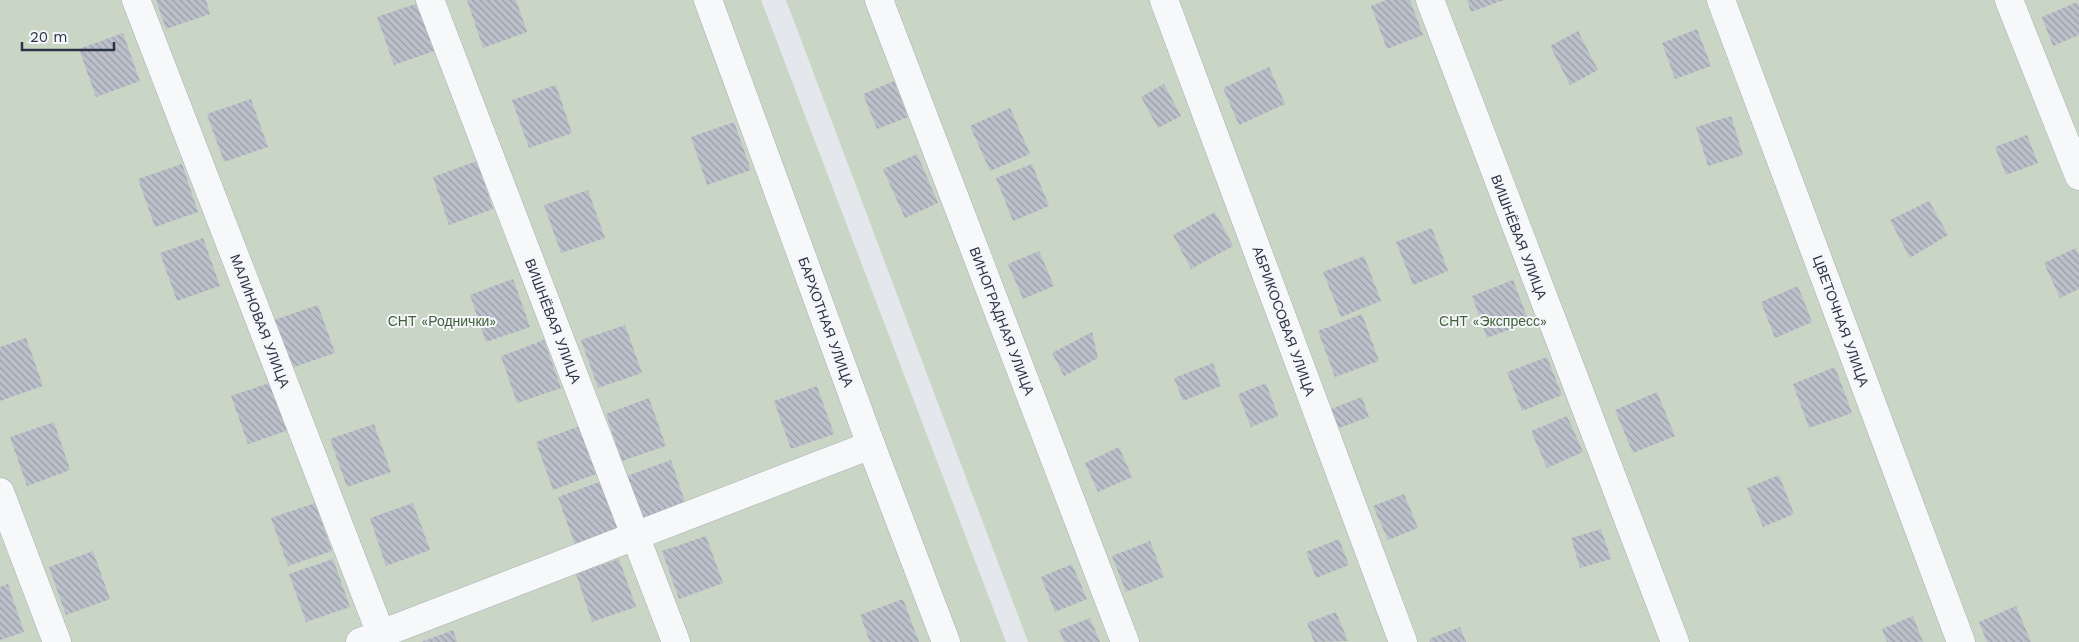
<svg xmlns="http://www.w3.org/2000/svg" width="2079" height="642" viewBox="0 0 2079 642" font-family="'Work Sans',sans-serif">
<defs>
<pattern id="building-back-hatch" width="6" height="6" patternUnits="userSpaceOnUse" patternTransform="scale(1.25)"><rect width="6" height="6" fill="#bbc0ca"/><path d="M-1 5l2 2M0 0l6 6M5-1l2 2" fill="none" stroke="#989da6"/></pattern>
</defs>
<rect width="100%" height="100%" fill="#e4e7ec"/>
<g fill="#c9d6c5">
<polygon points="0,0 761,0 1006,642 0,642"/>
<polygon points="786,0 2079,0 2079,642 1028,642"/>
</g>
<g fill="url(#building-back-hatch)">
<polygon points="156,0 206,0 210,14 166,29"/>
<polygon points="467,0 516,0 527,32 483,48"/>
<polygon points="1386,0 1410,0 1423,35 1387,49 1371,6"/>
<polygon points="1467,0 1504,0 1471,12"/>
<polygon points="421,2 437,50 394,65 377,17"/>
<polygon points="2077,2 2079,7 2079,35 2053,46 2042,17"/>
<polygon points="1697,29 1711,66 1675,79 1662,43"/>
<polygon points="1578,31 1598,70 1570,85 1550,46"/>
<polygon points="123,33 140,81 96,97 79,49"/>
<polygon points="1269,67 1285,104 1239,125 1223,88"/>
<polygon points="894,81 908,117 877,129 863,94"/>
<polygon points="1164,84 1181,116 1158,128 1141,97"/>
<polygon points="556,85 572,133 529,148 512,100"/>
<polygon points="251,99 268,147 224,162 207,114"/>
<polygon points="1010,108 1030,154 990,171 970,126"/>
<polygon points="1731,116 1743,155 1708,166 1696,127"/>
<polygon points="734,122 751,170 707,185 691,137"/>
<polygon points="2027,135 2038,163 2006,175 1995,147"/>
<polygon points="917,154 938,203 905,218 883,169"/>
<polygon points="477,161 493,209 449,225 433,177"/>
<polygon points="182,164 198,212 155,227 138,179"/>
<polygon points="1032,164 1049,206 1013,221 996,178"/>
<polygon points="588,190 605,238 561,253 544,205"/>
<polygon points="1929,201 1948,235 1910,258 1890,220"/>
<polygon points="1215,212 1233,246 1191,269 1173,235"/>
<polygon points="1432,228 1448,271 1413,285 1396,242"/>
<polygon points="203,238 220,286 177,301 160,253"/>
<polygon points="2076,248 2079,256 2079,289 2060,298 2044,263"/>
<polygon points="1039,251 1054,286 1023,299 1008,264"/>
<polygon points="1364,256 1381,301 1341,317 1323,272"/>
<polygon points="513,279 530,327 486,342 470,295"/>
<polygon points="1513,280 1529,322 1487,338 1472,296"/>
<polygon points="1798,286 1812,322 1775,338 1761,302"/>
<polygon points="318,305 335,353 291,368 274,320"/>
<polygon points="1362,314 1379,361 1335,377 1318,331"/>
<polygon points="625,325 642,373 598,388 581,340"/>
<polygon points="1092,332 1098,358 1064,376 1052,353"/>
<polygon points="26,338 43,386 0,401 0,347"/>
<polygon points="544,340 561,388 517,403 501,356"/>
<polygon points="1547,357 1562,395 1522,411 1507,372"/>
<polygon points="1213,363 1221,386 1183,401 1174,378"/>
<polygon points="1835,367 1852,413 1809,428 1793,384"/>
<polygon points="275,381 292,429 248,444 231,396"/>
<polygon points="1266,383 1278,416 1251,427 1238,394"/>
<polygon points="817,386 834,434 791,449 774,401"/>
<polygon points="1657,392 1675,436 1633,453 1615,410"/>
<polygon points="1362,397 1369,417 1339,428 1331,409"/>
<polygon points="649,398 666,446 622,461 606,414"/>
<polygon points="1567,416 1583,452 1547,468 1531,431"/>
<polygon points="54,422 70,470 27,486 10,437"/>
<polygon points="374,424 391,472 347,487 330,439"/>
<polygon points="580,426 596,474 553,490 536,442"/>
<polygon points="1119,447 1132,477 1098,492 1085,463"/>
<polygon points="671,460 687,508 644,524 627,476"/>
<polygon points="1779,475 1794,514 1763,527 1747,488"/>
<polygon points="602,481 618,529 575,545 558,497"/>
<polygon points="1404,494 1418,528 1388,540 1373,506"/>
<polygon points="315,503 332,551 288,566 271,518"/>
<polygon points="413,503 430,550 386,566 370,518"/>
<polygon points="1601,529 1611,559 1580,568 1571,538"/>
<polygon points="706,536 723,583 679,599 662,551"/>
<polygon points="1339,539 1349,565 1316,578 1306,552"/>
<polygon points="1150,541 1164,577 1126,592 1112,556"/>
<polygon points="93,551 110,599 66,615 49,567"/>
<polygon points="333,559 350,607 306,622 289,574"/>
<polygon points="619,559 636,607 592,622 576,574"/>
<polygon points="1072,564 1087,599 1055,612 1041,577"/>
<polygon points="8,584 24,632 0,640 0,587"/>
<polygon points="903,599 919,642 870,642 860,615"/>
<polygon points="2016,606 2031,642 1987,642 1979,622"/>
<polygon points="1336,612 1348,641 1314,642 1307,623"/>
<polygon points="1913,616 1923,642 1887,642 1882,629"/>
<polygon points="1090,618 1100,642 1064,642 1059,630"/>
<polygon points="1460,627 1466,642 1430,642 1429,639"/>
<polygon points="453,630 457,642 421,642"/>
</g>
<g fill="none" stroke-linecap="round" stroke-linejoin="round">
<defs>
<g id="street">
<polyline points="136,0 384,642"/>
<polyline points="430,0 676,642"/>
<polyline points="708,0 871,445 946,642"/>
<polyline points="879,0 1125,642"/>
<polyline points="1164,0 1403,642"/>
<polyline points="1430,0 1675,642"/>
<polyline points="1721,0 1961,642"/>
<polyline points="2009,0 2079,176"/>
<polyline points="0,492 57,642"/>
<polyline points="360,642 871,445"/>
</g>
</defs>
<use href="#street" stroke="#a9aeb7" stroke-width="29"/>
<use href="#street" stroke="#f7f8fa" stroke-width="28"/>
</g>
<g text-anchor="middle" stroke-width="4" stroke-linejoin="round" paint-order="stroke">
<g font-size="14" fill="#2b3445" stroke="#f4f6f9">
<text transform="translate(1519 237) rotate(69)" y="5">ВИШНЁВАЯ УЛИЦА</text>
<text transform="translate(260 321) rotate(69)" y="5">МАЛИНОВАЯ УЛИЦА</text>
<text transform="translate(553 321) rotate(69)" y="5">ВИШНЁВАЯ УЛИЦА</text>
<text transform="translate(1002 321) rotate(69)" y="5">ВИНОГРАДНАЯ УЛИЦА</text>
<text transform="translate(1284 321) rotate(70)" y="5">АБРИКОСОВАЯ УЛИЦА</text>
<text transform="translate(1841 321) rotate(70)" y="5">ЦВЕТОЧНАЯ УЛИЦА</text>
<text transform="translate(826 322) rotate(70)" y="5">БАРХОТНАЯ УЛИЦА</text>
</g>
<g font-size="14" fill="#3f6138" stroke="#f4f6f9">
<text x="442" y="326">СНТ «Роднички»</text>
<text x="1493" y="326">СНТ «Экспресс»</text>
</g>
</g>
<path d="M22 42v8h92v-8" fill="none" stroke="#2b3445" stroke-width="2.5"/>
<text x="30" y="42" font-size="15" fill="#2b3445" stroke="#f4f6f9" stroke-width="4" paint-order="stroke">20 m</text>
</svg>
